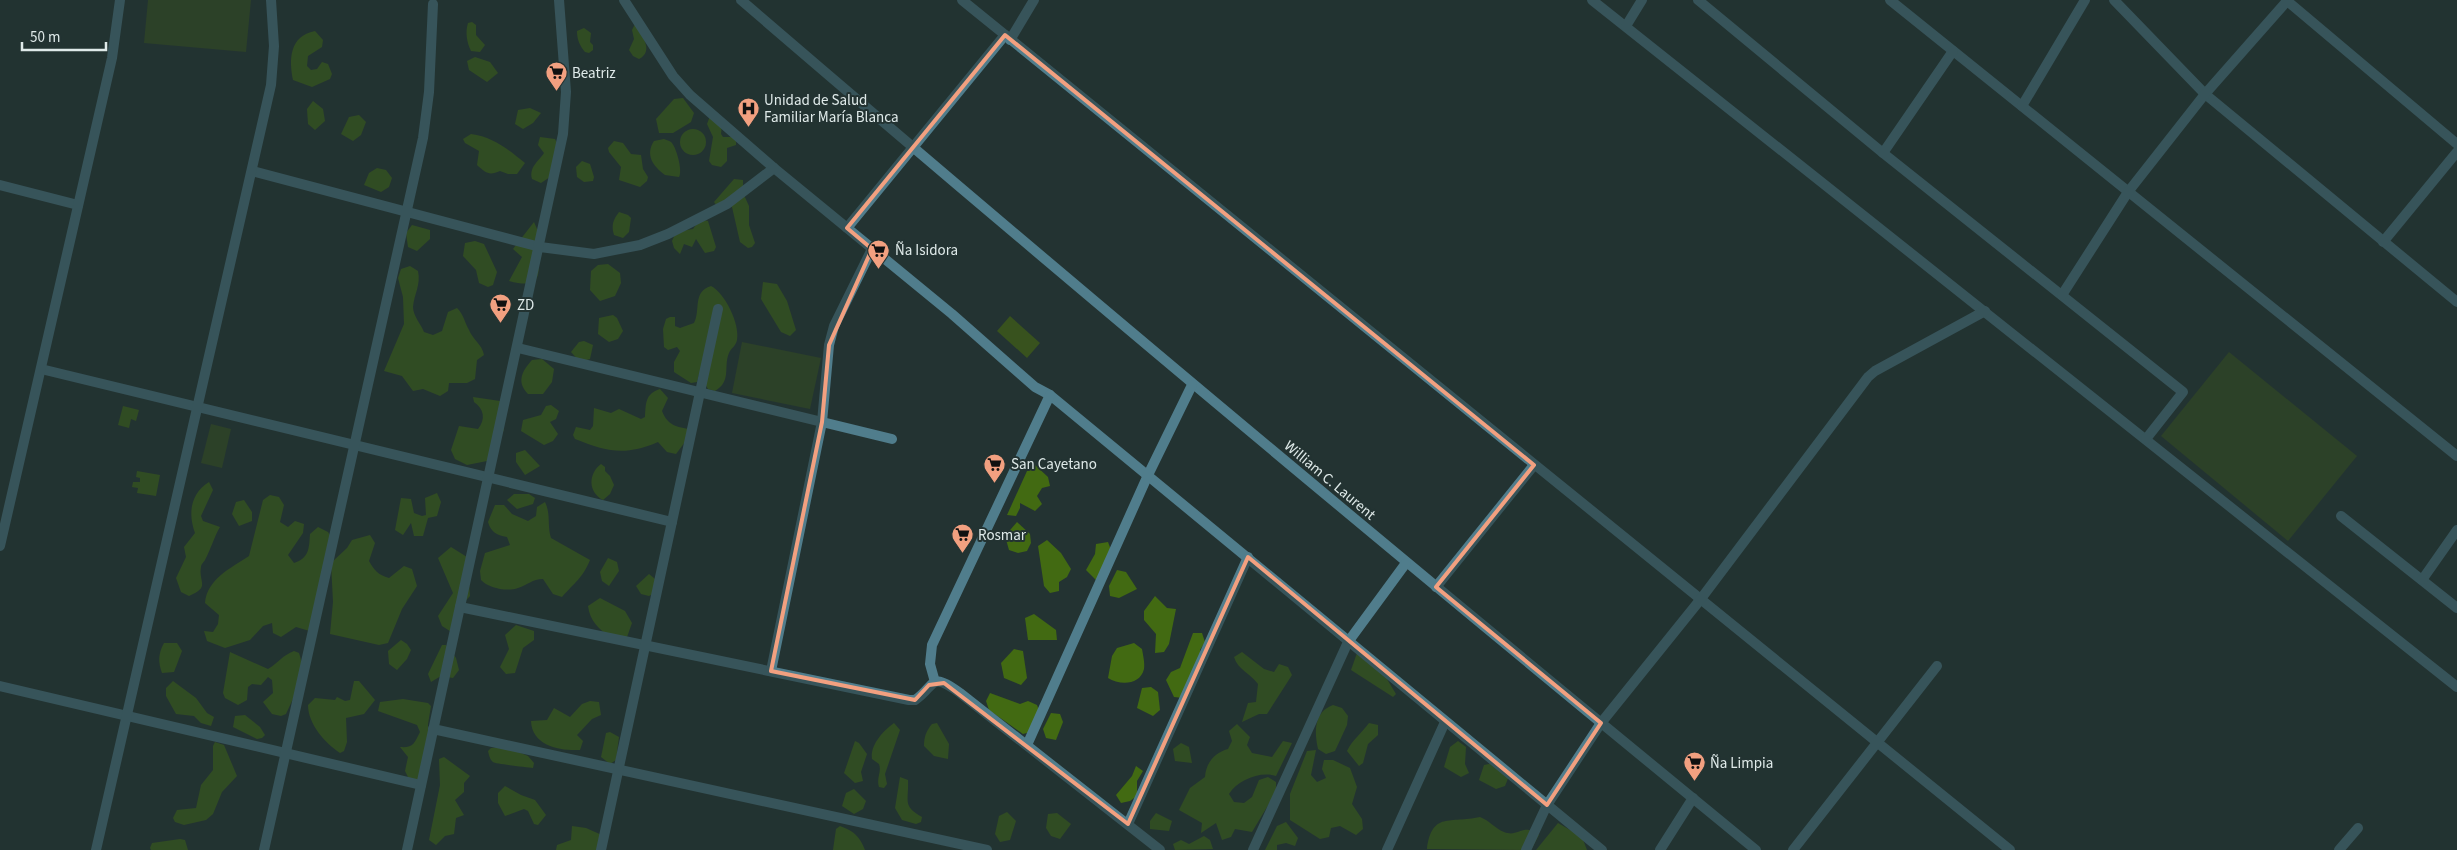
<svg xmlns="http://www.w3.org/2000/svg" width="2457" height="850" viewBox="0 0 2457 850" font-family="'Source Sans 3',sans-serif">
<rect width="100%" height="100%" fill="#233332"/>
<g fill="#38521e">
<polygon points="148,0 251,0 246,52 144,43"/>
<polygon points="1010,316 1040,343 1027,358 997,331"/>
<polygon points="742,342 821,358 810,409 732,393"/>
<polygon points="2229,352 2357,456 2288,541 2161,436"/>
<polygon points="211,424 231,429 222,468 201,463"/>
</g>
<g fill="#426a12">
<path d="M472,22L476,25V35L485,45L480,52L471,51C467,43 465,32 468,23Z"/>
<path d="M635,24C641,34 655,51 639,59L633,56L629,50L634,39L632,30Z"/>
<path d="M584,28L591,33L590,42L593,45V50L589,53L585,52C580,46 577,40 577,31Z"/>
<path d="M315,31L323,40L322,47L308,56L307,66L311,70L317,69L322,62L328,64L332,74L330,79L312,87L293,80C289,60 289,36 315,31Z"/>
<polygon points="475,57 490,62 498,73 487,82 469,70 467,61"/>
<polygon points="683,98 694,113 691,122 673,133 659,133 656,119 674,99"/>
<polygon points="313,101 323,109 325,121 315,130 308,124 307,109"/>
<polygon points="530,108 541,113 533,123 523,129 515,124 518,110"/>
<polygon points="359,115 366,122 361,135 353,141 341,134 349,117"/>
<polygon points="710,116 722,124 721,134 723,137 733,137 736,140 736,145 727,148 727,161 721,167 712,165 709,161 713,137 707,124"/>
<circle cx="693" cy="142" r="13"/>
<path d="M471,134C493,137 508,149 525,163L517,174H508L500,171C489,176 486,173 477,165L479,151L465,143L463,139Z"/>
<path d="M540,137L555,139L561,151L553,175L541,183L532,179C529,167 538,162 544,153L538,145Z"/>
<path d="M664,139C666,140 670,141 671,142C676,146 683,171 679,177L665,175C653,166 645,155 654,141Z"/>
<polygon points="614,141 623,143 631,154 641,155 643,169 648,177 647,181 640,187 619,180 621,167 609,152 608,148"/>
<polygon points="582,161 590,164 594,177 593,181 584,182 577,177 576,167"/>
<polygon points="377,168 386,170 392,178 389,187 381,192 364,185 369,173"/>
<polygon points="734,179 743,180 743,193 749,206 749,225 755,243 752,247 748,248 740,242 732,207 727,206 719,209 714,202"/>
<path d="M619,212L628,215L631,218L629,232L623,238L614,235C611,225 613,220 619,212Z"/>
<polygon points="700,219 708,221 716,247 714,251 705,253 696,239 692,247 684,244 680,254 674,248 672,241 676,232 693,229"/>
<path d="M534,222L543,243C531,260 554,293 509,281L522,257L513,249Z"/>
<polygon points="412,225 430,230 430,239 417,251 408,247 406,233"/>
<polygon points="475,241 484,244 497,272 493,285 488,287 479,283 476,270 463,256 465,243"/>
<polygon points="608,264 620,273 621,283 615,296 600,301 590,290 591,271 598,265"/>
<path d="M410,266L418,271C421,285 414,294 413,307C413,316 421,324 424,332L433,335L442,331L448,312L457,308C464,315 464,321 469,330C473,340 482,344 484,355L477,360L475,379L467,383H449L448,391L440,396L423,389L413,391L402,376L384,371L404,324L403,297L398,278L401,269Z"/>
<polygon points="763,282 777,284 787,301 796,330 790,336 781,332 761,299"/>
<path d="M711,286C725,293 740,324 737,340C736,346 731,348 729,353C723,367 732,381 715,391L708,389L699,374L697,382L691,383L674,372V362L680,351L677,347L668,350L664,347L663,329L666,319L670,317H675V326L680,328L694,323C701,310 692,292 711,286Z"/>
<polygon points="613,315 617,318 623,331 618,339 609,342 598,334 599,318"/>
<polygon points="584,341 593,345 590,359 580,362 571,352 579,342"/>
<path d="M542,359L554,369L552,382L543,394H528C516,382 522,371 532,360Z"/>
<path d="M660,389L668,398L662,411C668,427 679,427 694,430L676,454L667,452L658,442C625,456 608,452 575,439L573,435L576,427L590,430L593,426L594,408L611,413L619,409L641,419L645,417C646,403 645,394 660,389Z"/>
<path d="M473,397L500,401L504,430L487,461L467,465L455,459L451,450L459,426L478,429C486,419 484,409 474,402Z"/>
<polygon points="551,405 559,411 556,419 550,422 558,434 553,441 544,445 521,431 523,420 541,415 546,406"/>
<polygon points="123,406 139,410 136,421 131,419 129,428 118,425"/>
<polygon points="525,450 540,466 525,475 516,462 516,453"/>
<path d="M601,464L605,467V471L610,476L614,485L610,494L603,500C588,492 588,474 601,464Z"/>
<polygon points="1034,464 1048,477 1050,486 1042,488 1037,496 1042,504 1035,511 1020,503 1020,508 1016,516 1007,515 1027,471"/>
<polygon points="137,471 160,475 156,496 137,493 138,488 132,487 133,482 140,482 140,478 136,477"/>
<path d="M209,482L213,490L201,516L203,521L220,527C214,537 211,549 205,560C204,562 201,564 201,567C198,582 211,587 189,596L181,592L176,578L186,557L184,547L195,533C188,514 190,494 209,482Z"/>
<polygon points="437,493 441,502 437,516 428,518 423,536 414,536 411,523 403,535 395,530 401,498 411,499 414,513 422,516 426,515 425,498"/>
<polygon points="514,494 529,494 535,498 533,504 517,509 507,500"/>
<path d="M270,495L279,497L284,505L280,522L288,527L295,521L304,524L303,533L288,555L294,563C309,558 309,549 310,534L318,527L328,532L333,540L313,632L296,627L281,637L273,633L272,623L263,626L250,640L225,648L207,641L204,631L213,632L218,624L219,615L205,603C207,579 231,568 249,556L263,500Z"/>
<polygon points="244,500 252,512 252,521 239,526 232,514 236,502"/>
<path d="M545,502C551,514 547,526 551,538L590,560C582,579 575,582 562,597L553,594L543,579C532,579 528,585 518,588C507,592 488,588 481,580L480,571L485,553L510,545L507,537C496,535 491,532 488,522L495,505H504L512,514L528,521L536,516L537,507Z"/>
<polygon points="1017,522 1030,534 1031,543 1027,551 1018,553 1009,550 1005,536"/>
<path d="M370,535L375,543L369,561C374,570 378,575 389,578L404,566L412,569L417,586L402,609L388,643L379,645L330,634L333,602L331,563L347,548L352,540Z"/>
<polygon points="1047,540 1061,553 1071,569 1067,577 1059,582 1059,591 1050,593 1044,586 1038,546"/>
<polygon points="1108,542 1111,550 1099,583 1086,570 1095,554 1096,544"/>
<polygon points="451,547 467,557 470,596 460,607 453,633 442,626 438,616 453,593 438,558"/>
<polygon points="608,558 617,562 619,571 609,586 602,581 600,572"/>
<polygon points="1117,570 1126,572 1137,589 1119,598 1110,596 1109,586"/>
<polygon points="649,574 660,583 657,592 649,596 641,594 636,586"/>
<polygon points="1155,596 1167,608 1176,609 1169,644 1164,652 1155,653 1156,634 1144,620 1144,611"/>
<path d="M600,598L625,611L632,623L627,637L610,638C599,628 590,622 588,606Z"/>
<polygon points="1034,614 1056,630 1057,640 1028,640 1025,618"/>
<polygon points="516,625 534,631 534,640 523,648 515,673 506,674 500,667 509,649 505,635"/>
<polygon points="1193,633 1202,633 1205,642 1200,650 1201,668 1183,698 1174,697 1166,680 1171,672 1180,668"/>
<polygon points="401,640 407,644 411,650 407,659 397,670 389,664 388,651"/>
<path d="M164,643H177L182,651L174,672L162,673C158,662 158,654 164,643Z"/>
<path d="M1134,643L1142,649C1143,655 1145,663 1144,669C1140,686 1119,685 1108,678L1112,656L1117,648Z"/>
<polygon points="442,645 446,645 456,658 459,670 453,678 441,676 431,682 428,674"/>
<polygon points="1014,649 1023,651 1027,678 1021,685 1004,678 1001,663"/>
<path d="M294,651L299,653C307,675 295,694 286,714L281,716L272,714L263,702L273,693L272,680L268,677L261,685L252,684L248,687L247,700L238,705L225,698L223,693L230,652L268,669C278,663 283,655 294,651Z"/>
<path d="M1242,652L1264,669L1274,672L1279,664L1288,667L1292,675L1267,714H1259L1242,722L1248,703L1256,702L1258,684C1250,673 1238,670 1234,657Z"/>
<polygon points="1357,653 1376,661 1396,694 1393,697 1351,670"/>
<polygon points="173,681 196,698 207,713 214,717 211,726 201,723 194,716 176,714 166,696 166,688"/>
<path d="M354,681H359L375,700L364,714L346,718L347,742L344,751L340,753C325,743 308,724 308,705L315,698L335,700L337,697L345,701L350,700Z"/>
<polygon points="1151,687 1158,692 1160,710 1153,716 1137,708 1142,688"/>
<polygon points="990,693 1020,704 1028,701 1037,705 1040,713 1034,731 1023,734 989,710 986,701"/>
<path d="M403,699L428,703L431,706L428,724L429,752L417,782L409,779L405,771L408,757L400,747C413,748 414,744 420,732L417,725L378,711L380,702Z"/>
<path d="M590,701L599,702L601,715L592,719L577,735L583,741L580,750C560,751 532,746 531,721L547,720L554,708L570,717L582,704Z"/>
<path d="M1333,705L1342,708L1348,716L1347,725L1335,751L1326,754L1318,749C1314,731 1314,712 1333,705Z"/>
<polygon points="1051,713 1060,714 1063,722 1056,740 1046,738 1043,729"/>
<polygon points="245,715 260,727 265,735 262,738 257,739 233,727 235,716"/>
<path d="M894,723L900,730L885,774L887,784L884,788L879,787C876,778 882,772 879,764L872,759C870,745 883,731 894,723Z"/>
<path d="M937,723L949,744L948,759L934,756L924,746C924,737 926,731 932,724Z"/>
<path d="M1369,723L1378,725V735L1368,744L1363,763L1359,766L1347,751C1353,739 1361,734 1369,723Z"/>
<path d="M1237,724L1250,737L1247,745L1252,753L1272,757L1283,741L1292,743L1276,776C1260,771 1238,780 1229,794L1234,802L1244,803L1252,797L1259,780L1268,777L1276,782V792L1252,832L1235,829L1231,837L1222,840L1216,823L1201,833L1202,823L1179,810L1190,788L1205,777C1206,763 1214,753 1228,749L1232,741L1229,731Z"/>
<polygon points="610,732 619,737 616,760 610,764 601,757 606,733"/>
<polygon points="855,741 859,743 867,754 861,772 863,781 855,783 844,773"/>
<polygon points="1458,741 1466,747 1465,764 1469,773 1461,777 1444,767 1450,747"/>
<polygon points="215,742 224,745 237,776 222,792 213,814 206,820 184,825 175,822 173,818 177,810 196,808 201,785 213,770 213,746"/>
<polygon points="1181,743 1189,747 1192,763 1175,761 1173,749"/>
<path d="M506,747L528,756L534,763L533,768C527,767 495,764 493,762C490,760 489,755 488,751L491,748Z"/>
<polygon points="1316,750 1311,775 1317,782 1326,778 1322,769 1324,760 1333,760 1350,768 1357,787 1352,804 1362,819 1363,829 1356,835 1340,826 1331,828 1329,837 1320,839 1290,820 1290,794 1307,751"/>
<polygon points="444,757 470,776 464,783 464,792 455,800 464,815 456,818 454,834 445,836 436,845 429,840 440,785 439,759"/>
<polygon points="1494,763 1509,776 1505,786 1496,789 1479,780 1484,765"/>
<polygon points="1136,766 1143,771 1137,781 1137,796 1130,801 1121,803 1116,795 1132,776"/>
<path d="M900,777L908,780C909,801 902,806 922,817L921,822L916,824L902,820L895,808Z"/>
<polygon points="505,786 521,795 535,800 546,815 538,825 534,824 528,811 524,809 505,816 498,803 498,793"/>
<polygon points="854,789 866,801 863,809 854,814 842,806 846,793"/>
<polygon points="1007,812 1016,821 1010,840 1000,842 995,834 999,816"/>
<polygon points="1057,813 1071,824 1060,839 1051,836 1046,828 1048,814"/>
<polygon points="1156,813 1172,821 1169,831 1150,829 1150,821"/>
<path d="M1480,817C1490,821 1496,829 1504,832C1519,838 1522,822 1539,835L1531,850L1427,849C1432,811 1450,824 1480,817Z"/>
<polygon points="1286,822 1298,838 1295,846 1286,843 1277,845 1277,850 1265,850 1277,826"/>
<polygon points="1558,823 1582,837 1587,850 1536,850"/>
<polygon points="572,826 586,828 604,836 605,850 556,850 557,845 571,840"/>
<path d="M840,826C854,831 860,837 865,850H833L836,829Z"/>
<polygon points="1204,836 1210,840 1213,849 1175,850 1173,844 1181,840 1189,844"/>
<polygon points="180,839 185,840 188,850 151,850 150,848 152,843"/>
</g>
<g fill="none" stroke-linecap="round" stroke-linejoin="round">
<g stroke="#507d8c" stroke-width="10">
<polyline points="624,0 673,76 690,95 774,168 952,314 1035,387 1050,395 1602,850"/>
<path d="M741,0C1076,288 1414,570 1756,850"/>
<polyline points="962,0 2010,850"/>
<polyline points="1592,0 2457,687"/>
<polyline points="1698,0 1883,153 2183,392 2146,439"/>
<polyline points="1890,0 2457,456"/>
<polyline points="2114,0 2205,94 2457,302"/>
<polyline points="2286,0 2457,144"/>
<polyline points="1626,26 1642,0"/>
<polyline points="1010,40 1034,0"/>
<polyline points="2022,106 2085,0"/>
<polyline points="1883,153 1953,51"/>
<polyline points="252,171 540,247 594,254 640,245 668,234 727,204 774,168"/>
<polyline points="0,185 78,205"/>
<polyline points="847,228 1005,35"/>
<polyline points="2383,242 2457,152"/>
<polyline points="2062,295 2128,192 2205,94 2287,1"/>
<polyline points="518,348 892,439"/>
<polyline points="41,369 672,522"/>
<polyline points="2341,516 2457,608"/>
<polyline points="0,546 112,58 120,0"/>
<polyline points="2422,580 2457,530"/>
<polyline points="1436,587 1534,465"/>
<path d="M460,607L909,700H915C936,686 929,670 960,693L1160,850"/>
<polyline points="771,671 822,422 829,345 834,326 872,249"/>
<polyline points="935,682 930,664 932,645 1050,395"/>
<polyline points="0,686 421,785"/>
<polyline points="433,729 987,850"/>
<polyline points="1027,745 1148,475 1192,385"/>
<polyline points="1128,824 1248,557"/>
<polyline points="96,850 271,85 274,46 271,0"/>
<polyline points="264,850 423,138 429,92 433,4"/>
<polyline points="407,850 563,134 566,92 559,0"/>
<polyline points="601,850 718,309"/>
<polyline points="1253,850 1348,642 1406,563"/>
<polyline points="1387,850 1445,722"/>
<polyline points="1526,850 1547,805 1601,723 1700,600 1868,377 1875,371 1985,311"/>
<polyline points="1660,850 1693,798"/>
<polyline points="1793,850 1937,666"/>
<polyline points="2339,850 2358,828"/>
</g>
</g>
<path d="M0 0H2457V850H0ZM1005,35L1534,465L1436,587L1601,723L1547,805L1248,557L1128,824L944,683L929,685L915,700L771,671L822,422L829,345L872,249L847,228Z" fill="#233332" fill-opacity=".55" fill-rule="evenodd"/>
<path fill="none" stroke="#f2a080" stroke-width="4" stroke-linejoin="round" d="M1005,35L1534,465L1436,587L1601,723L1547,805L1248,557L1128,824L944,683L929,685L915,700L771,671L822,422L829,345L872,249L847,228Z"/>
<defs>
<symbol id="supermarket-pin" viewBox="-11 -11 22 30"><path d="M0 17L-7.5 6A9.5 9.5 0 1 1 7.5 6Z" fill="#f2a080" stroke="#233332"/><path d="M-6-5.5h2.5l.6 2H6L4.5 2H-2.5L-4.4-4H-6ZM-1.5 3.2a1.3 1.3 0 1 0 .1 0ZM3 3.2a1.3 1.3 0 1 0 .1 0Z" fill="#111"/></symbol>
<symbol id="hospital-pin" viewBox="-11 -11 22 30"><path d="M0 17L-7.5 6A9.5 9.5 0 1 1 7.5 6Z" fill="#f2a080" stroke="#233332"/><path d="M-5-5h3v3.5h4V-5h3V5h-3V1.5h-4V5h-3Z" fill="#111"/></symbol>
</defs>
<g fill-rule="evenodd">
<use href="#supermarket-pin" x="544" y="60" width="25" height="34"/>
<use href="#hospital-pin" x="736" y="96" width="25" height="34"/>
<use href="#supermarket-pin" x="866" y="238" width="25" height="34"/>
<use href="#supermarket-pin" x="488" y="292" width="25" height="34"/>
<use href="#supermarket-pin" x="982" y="452" width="25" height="34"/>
<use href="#supermarket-pin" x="950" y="522" width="25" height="34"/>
<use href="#supermarket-pin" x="1682" y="750" width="25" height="34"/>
</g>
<g text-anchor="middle" stroke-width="4" stroke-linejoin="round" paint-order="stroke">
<g font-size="15" fill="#dfeae9" stroke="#233332" text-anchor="start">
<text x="572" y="78">Beatriz</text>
<text x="764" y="105">Unidad de Salud<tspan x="764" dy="17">Familiar María Blanca</tspan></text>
<text x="895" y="255">Ña Isidora</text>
<text x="517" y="310">ZD</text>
<text x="1011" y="469">San Cayetano</text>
<text x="978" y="540">Rosmar</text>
<text x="1710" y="768">Ña Limpia</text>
</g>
<g font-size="15" fill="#dfeae9" stroke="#233332">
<text transform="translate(1330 480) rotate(40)" y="5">William C. Laurent</text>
</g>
</g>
<path d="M22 42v8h84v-8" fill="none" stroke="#dfeae9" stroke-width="2.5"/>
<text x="30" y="42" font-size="15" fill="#dfeae9" stroke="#233332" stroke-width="4" paint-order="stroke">50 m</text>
</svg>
